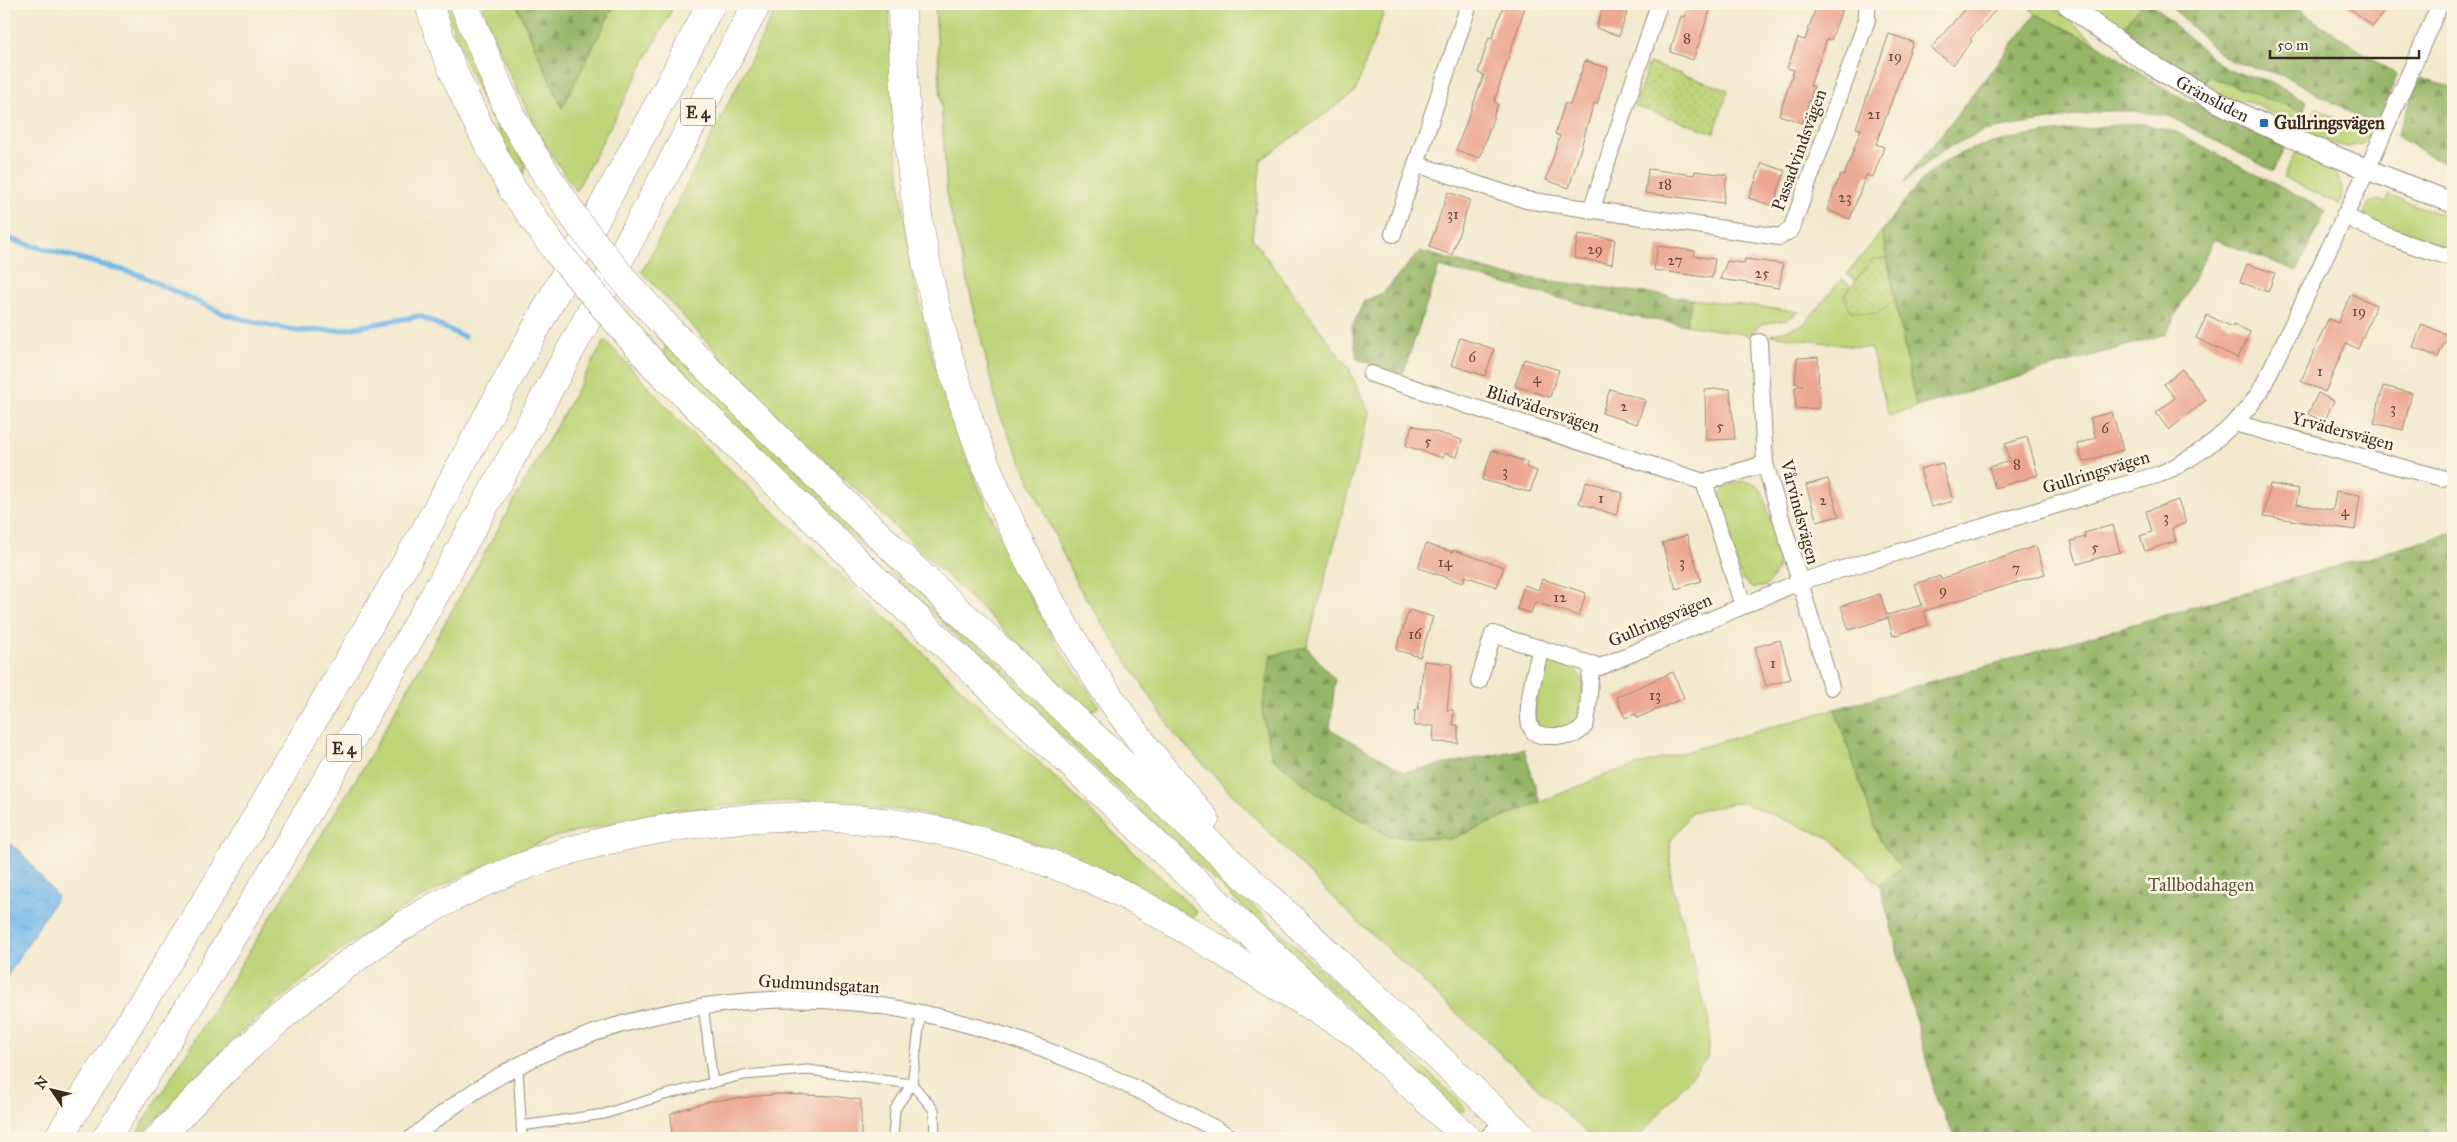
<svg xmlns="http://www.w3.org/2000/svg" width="2457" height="1142" viewBox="0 0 2457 1142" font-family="'IM FELL Great Primer',serif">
<defs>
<pattern id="forest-firs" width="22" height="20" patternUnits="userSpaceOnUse" patternTransform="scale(1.25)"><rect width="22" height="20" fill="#96b668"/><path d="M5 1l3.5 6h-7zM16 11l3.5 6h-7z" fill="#7c9455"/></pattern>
<pattern id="park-dots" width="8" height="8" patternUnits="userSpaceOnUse" patternTransform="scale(1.25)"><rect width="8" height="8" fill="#bdd478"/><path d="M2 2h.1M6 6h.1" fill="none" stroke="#a3b667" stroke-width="1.8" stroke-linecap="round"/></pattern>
<pattern id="water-ripples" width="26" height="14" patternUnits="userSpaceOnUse" patternTransform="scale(1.25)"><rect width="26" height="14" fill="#74b8ea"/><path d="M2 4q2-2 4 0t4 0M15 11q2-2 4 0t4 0" fill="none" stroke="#6096bd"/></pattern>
</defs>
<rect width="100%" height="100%" fill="#fcf5e5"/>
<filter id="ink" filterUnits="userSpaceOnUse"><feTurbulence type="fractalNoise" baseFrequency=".02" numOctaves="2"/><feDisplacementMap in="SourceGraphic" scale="10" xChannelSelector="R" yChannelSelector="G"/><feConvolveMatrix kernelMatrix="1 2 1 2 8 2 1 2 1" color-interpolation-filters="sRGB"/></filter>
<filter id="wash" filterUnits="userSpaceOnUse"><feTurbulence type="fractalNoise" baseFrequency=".0096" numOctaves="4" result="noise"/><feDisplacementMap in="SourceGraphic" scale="20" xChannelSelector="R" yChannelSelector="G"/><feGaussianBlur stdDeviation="1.12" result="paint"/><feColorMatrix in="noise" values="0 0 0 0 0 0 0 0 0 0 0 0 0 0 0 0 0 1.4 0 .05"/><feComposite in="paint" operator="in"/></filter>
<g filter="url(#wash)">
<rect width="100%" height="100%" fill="#f2e9ce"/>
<g fill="#bdd478" stroke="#7c7f4b">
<path d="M445,4H452L526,167L522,176C491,120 463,65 445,4Z"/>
<polygon points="482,4 516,4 562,107 615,4 675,4 576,191 539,136 497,46"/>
<polygon points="779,4 889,4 894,133 910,263 934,363 965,456 1015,569 1059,648 1099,706 1091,712 760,399 642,272"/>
<polygon points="935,4 1387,4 1355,92 1261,160 1252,238 1349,369 1369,413 1307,647 1271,656 1272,757 1317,794 1389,836 1451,839 1608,774 1835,709 1879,839 1902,867 1880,885 1830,838 1741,802 1691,812 1670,842 1671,880 1710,1025 1707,1058 1638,1138 1592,1138 1340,905 1175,735 1077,584 999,413 947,197"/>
<polygon points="2025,4 2049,4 2102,47 2036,14"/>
<polygon points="2084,4 2142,4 2120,32"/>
<polygon points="2208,76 2303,112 2296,124 2242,99 2239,105 2203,86"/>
<polygon points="2317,108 2370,137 2362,144 2347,147 2303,135 2306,129 2310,131 2316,119 2313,117"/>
<path d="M2298,147C2318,160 2352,175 2339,204L2283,177Z"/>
<polygon points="2389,195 2453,219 2453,250 2387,229 2363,215 2369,203 2378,200 2386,202"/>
<polygon points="1882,231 1887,258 1872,260 1855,280 1847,274"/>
<polygon points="1842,279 1851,286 1844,296 1877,314 1895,300 1916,407 1889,416 1871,349 1770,335 1803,325"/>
<polygon points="1692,299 1799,312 1786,320 1762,324 1749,335 1686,325"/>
<polygon points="605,340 686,428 1197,912 1192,919 1108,874 1015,835 910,811 791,801 671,810 554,837 463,875 398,911 332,956 234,1038 139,1138 135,1136 364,766"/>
<polygon points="667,344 1008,673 1466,1108 1462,1112 1457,1110 731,422 663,352"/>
<path d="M1742,481C1749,482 1755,483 1760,489C1766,495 1778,551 1778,562C1778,571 1772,579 1766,586L1753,588L1742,579L1718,504C1721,487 1727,485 1742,481Z"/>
<path d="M1551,661C1592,671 1584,684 1580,720C1570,730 1543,739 1536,720C1533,712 1538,676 1542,669C1545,665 1548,663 1551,661Z"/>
</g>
<g fill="url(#forest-firs)" stroke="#687043">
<polygon points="516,4 615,4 562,108"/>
<polygon points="2142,4 2153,4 2180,30 2227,70 2269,81 2307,101 2303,112 2208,76 2203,86 2120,32"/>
<polygon points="2168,4 2293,4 2318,23 2397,75 2376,126 2285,76 2231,61 2218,52"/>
<polygon points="2036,14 2102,47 2156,83 2189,102 2208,109 2235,115 2232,122 2285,147 2273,171 2169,116 2135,111 2104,111 1983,131 1943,150 1903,183"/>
<polygon points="2420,78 2453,88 2453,169 2396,136"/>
<path d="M2124,124H2143L2176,132L2326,211L2297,271L2214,239L2166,334L1916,407L1882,231C1900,207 1918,180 1943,163C1983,135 2074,131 2124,124Z"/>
<polygon points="1420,251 1505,275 1692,299 1686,325 1629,316 1439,267 1403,374 1357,359 1352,327 1364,301 1383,293"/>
<polygon points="2453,533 2453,1138 1955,1138 1937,1100 1880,885 1901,867 1879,839 1835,709"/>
<polygon points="1307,647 1335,680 1330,729 1405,772 1524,749 1540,802 1451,839 1389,836 1317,794 1272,757 1262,713 1271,656"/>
</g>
<g fill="url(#park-dots)" stroke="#7c7f4b">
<polygon points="1649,63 1728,90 1714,133 1635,106"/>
<polygon points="1887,258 1895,300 1877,314 1851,311 1844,296 1872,259"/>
</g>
<polygon fill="url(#water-ripples)" stroke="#587184" points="4,841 20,851 57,897 4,982"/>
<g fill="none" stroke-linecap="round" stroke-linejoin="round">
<polyline stroke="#74b8ea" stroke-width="5.5" points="4,238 137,274 227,315 262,324 299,331 341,330 420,316 464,337"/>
</g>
<g id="blocks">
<g fill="#eca792">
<polygon points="1504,4 1526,4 1494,102 1498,103 1480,158 1456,150 1484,75 1478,73 1489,37 1492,38"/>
<polygon points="1604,4 1630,4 1619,36 1596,28"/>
<polygon points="1689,4 1712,4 1693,60 1670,52 1681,16 1685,17"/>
<polygon points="1817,4 1844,4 1831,40 1827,39 1817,66 1810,86 1814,87 1802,123 1779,115 1794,70 1787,68 1798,38 1805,40"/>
<polygon points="1969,4 2001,4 1970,39 1972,41 1953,65 1931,48"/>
<polygon points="2344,4 2390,4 2373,26"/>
<polygon points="1889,34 1913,42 1876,144 1884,147 1873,177 1866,175 1850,219 1827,210 1840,175 1844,176 1861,129 1856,128"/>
<polygon points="1585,61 1608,68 1597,104 1594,103 1569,188 1546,180 1560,136 1555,134 1565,103 1570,105"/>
<polygon points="1762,163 1785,171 1773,206 1749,198"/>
<polygon points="1648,169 1694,175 1695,171 1727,175 1723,203 1645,193"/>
<polygon points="1448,192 1470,200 1452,255 1429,247"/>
<polygon points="1578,234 1615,239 1612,264 1574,258"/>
<polygon points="1658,246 1695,251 1694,256 1715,259 1712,278 1654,270"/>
<polygon points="1745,259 1783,264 1779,288 1720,279 1727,261 1744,263"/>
<polygon points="2247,264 2275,273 2268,292 2240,282"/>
<polygon points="2351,294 2376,305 2358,349 2346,343 2325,392 2301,381 2328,319 2338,323"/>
<polygon points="2207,315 2232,327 2233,324 2250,332 2238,358 2196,338"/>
<polygon points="2422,324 2448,335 2438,357 2413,347"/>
<polygon points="1460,338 1494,349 1485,376 1451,365"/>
<polygon points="1818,357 1819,408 1796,409 1795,387 1803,385 1795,383 1797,358"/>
<polygon points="1524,359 1559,370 1550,397 1515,386"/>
<polygon points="2182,369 2206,400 2169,430 2156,413 2175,398 2164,384"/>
<polygon points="2383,386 2412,393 2403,430 2374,423"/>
<polygon points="1610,389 1645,400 1637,424 1602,413"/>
<polygon points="1716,389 1730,389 1735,439 1706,440 1705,390"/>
<polygon points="2318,393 2334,401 2324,422 2308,414"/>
<polygon points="2112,412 2123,450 2083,462 2077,444 2096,438 2090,418"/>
<polygon points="1412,425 1462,440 1457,457 1445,453 1443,458 1406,446"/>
<polygon points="2027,437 2038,475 1995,488 1989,467 2010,461 2005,444"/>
<polygon points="1492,450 1527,462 1526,467 1537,471 1530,492 1482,480"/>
<polygon points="1942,463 1953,501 1931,507 1920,469"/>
<polygon points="1828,479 1839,516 1817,522 1806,485"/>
<polygon points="1586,481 1623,493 1616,515 1579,503"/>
<polygon points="2270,484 2299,489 2296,504 2333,510 2336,491 2360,495 2355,530 2264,516"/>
<polygon points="2178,500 2186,523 2172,528 2176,541 2145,551 2140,536 2152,532 2146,511"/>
<polygon points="2113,525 2120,552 2077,564 2071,541 2085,537 2084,533"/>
<polygon points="1687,535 1701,581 1676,589 1662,543"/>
<polygon points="1426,544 1453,552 1453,550 1504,567 1497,587 1465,576 1463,583 1418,568"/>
<polygon points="2036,546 2045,574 1924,611 1928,625 1893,636 1888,618 1849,630 1841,606 1880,594 1887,615 1922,605 1915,584 1940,576 1941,579"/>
<polygon points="1542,579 1586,593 1579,616 1535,602 1531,613 1517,609 1524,585 1538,590"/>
<polygon points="1409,610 1433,617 1420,657 1396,650"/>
<polygon points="1780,640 1791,679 1766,686 1755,647"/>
<polygon points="1424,661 1452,664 1447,710 1453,710 1453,725 1458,725 1458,743 1433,742 1434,726 1414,726 1415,710 1418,710"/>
<polygon points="1673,672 1684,698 1637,718 1635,714 1625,718 1616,697"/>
<polygon points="778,1094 833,1096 861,1100 861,1138 672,1138 671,1113 711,1101"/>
</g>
</g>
</g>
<g filter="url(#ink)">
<use href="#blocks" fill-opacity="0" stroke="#968a76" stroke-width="1"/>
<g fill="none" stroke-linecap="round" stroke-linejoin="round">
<defs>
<g id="service">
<polyline points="703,1006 713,1082"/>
<polyline points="518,1067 522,1138"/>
<polyline points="521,1126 604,1114 661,1096 743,1075 808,1070 912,1084 934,1110 935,1138"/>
<polyline points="893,1138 895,1109 912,1084 921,1013"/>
<polyline points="1482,1138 1500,1120"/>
</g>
<g id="minor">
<polyline points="1416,164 1526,200 1779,237 1791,230 1867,20 1867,4"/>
<polyline points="1591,211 1659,4"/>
<path d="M2344,215C2379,235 2415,247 2453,258"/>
<polyline points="1393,234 1469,4"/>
<polyline points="1759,342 1765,464 1831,687"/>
<polyline points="1371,374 1704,482"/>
<polyline points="2234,423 2442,478"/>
<polyline points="1704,482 1743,606"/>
<polyline points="1704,482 1765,464"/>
<path d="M1541,648C1537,664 1521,718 1533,731C1539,737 1550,736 1558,736C1569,737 1579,734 1585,725C1590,715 1588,680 1592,664"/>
<path d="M1479,681L1493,634L1600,667L1799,582L2160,474C2199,457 2236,427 2260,392L2367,170L2440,4"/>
<path d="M412,1138C438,1117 465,1096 494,1079C622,1005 777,982 921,1013C1030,1036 1135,1085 1232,1138"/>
</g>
<g id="tertiary">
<path id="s1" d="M2067,4C2097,27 2127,50 2160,70C2252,125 2354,165 2453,203"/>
</g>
<g id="motorway">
<path d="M429,4C448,69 480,130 513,190"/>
<polyline points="464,4 510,114 533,154"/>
<path d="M902,4C903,68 906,132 915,196C947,428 1049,644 1205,819"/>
<path d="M673,334C875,538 1087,730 1297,924C1373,995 1448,1067 1524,1138"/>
<polyline points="655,366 868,572 1467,1138"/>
<polyline points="58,1138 224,872 427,527 674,76 711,4"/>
<path d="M106,1138C216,965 324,789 426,610C540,410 648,206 757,4"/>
<path d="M159,1138C231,1060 308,987 398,929C545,834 746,798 919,827C974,836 1028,855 1081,875C1129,894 1174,923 1218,949C1264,978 1310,1006 1357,1034"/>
</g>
</defs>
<use href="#service" stroke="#968a76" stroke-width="11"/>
<use href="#minor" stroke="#968a76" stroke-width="18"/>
<use href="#tertiary" stroke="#968a76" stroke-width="22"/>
<use href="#motorway" stroke="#968a76" stroke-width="29"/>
<use href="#service" stroke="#fff" stroke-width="9"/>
<use href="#minor" stroke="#fff" stroke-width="16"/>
<use href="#tertiary" stroke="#fff" stroke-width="20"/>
<use href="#motorway" stroke="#fff" stroke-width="28"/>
<defs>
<g id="motorway-bridge">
<polyline points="533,154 579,224 629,286 673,334"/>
<polyline points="513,190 558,253 655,366"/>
</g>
</defs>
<use href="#motorway-bridge" stroke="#968a76" stroke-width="29" stroke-linecap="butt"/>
<use href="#motorway-bridge" stroke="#fff" stroke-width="28"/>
</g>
</g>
<rect fill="#1f6fb2" stroke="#fcf5e5" stroke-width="2" x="2259" y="118" width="10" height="10" rx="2.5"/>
<g text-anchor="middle" stroke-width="5" stroke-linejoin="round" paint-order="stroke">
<g font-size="15" fill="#67493b">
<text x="1687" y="43">8</text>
<text x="1895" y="61">19</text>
<text x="1874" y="119">21</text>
<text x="1665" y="189">18</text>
<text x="1845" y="202">23</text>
<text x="1453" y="219">31</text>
<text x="1595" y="254">29</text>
<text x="1675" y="265">27</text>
<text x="1762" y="278">25</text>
<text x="2359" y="316">19</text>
<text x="1472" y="362">6</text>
<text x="2320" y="376">1</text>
<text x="1537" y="383">4</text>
<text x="1624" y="411">2</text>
<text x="2393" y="413">3</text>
<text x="1720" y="431">5</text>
<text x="2105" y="433">6</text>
<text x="1428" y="446">5</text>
<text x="2017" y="469">8</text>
<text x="1505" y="476">3</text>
<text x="1601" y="503">1</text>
<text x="1823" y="505">2</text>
<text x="2345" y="516">4</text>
<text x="2166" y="522">3</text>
<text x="2095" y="552">5</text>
<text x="1445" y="567">14</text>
<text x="1682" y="567">3</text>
<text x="2016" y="573">7</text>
<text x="1943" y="595">9</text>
<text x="1560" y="602">12</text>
<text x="1415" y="639">16</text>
<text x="1773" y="668">1</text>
<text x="1655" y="700">13</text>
</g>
<g fill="#fcf5e5" stroke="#75675a" stroke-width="1">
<rect x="680.5" y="98.5" width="35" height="27" rx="4"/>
<rect x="326.5" y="734.5" width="35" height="27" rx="4"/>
</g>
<g font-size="16" font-weight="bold" fill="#3b2a1e">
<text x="698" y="118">E 4</text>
<text x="344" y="754">E 4</text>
</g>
<g font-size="18" fill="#3b2a1e" stroke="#fcf5e5">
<text dy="6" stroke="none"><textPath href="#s1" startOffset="174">Gränsliden</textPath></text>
<text transform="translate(1799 150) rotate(-70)" y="6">Passadvindsvägen</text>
<text transform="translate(1543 409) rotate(18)" y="6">Blidvädersvägen</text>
<text transform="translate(2343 431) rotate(15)" y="6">Yrvädersvägen</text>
<text transform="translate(2096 472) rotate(-17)" y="6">Gullringsvägen</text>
<text transform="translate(1800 512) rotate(75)" y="6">Vårvindsvägen</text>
<text transform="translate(1660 620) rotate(-23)" y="6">Gullringsvägen</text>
<text transform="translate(819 984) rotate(3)" y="6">Gudmundsgatan</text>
</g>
<g font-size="18" font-weight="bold" fill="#3b2a1e" stroke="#fcf5e5" text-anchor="start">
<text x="2274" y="129">Gullringsvägen</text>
</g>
<g font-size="18" fill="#5c5434" stroke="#fcf5e5">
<text x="2201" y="891">Tallbodahagen</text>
</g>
</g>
<rect width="2457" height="1142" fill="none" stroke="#fcf5e5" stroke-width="20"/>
<g transform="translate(52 1090) rotate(305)" stroke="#fcf5e5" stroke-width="4" paint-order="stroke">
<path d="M0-4L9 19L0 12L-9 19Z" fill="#3b2a1e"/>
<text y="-8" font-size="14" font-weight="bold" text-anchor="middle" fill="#3b2a1e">N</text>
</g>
<path d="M2270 50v8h149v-8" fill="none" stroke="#3b2a1e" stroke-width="2.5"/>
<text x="2277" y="50" font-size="15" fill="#3b2a1e" stroke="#fcf5e5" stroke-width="4" paint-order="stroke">50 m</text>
</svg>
